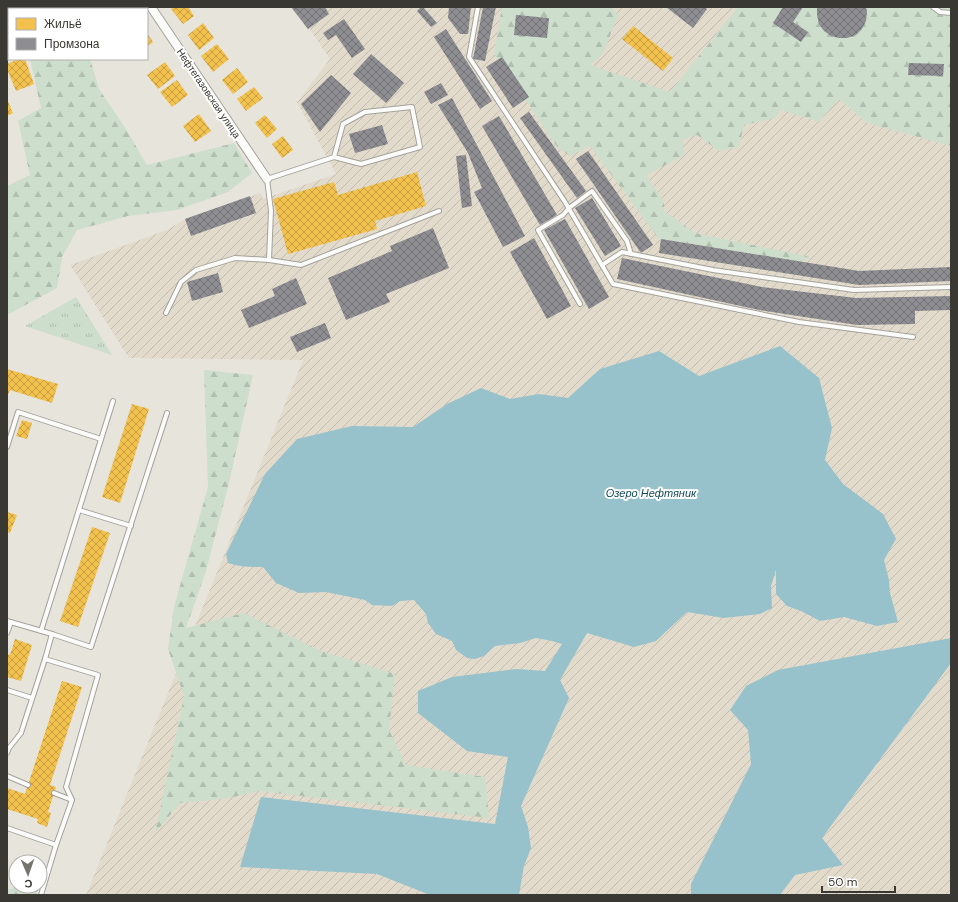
<svg xmlns="http://www.w3.org/2000/svg" width="958" height="902" viewBox="0 0 958 902" font-family="'DM Sans',sans-serif">
<defs>
<pattern id="industrial-furrows" width="10" height="10" patternUnits="userSpaceOnUse"><rect width="10" height="10" fill="#e2dbcc"/><path d="M-1 1l2-2M0 10L10 0M9 11l2-2" fill="none" stroke="#c3bdb0"/></pattern>
<pattern id="grass-tufts" width="24" height="20" patternUnits="userSpaceOnUse"><rect width="24" height="20" fill="#cddecc"/><path d="M3 7l-1-3M5 7V3M7 7l1-3M15 17l-1-3M17 17v-4M19 17l1-3" fill="none" stroke="#b1bfb0"/></pattern>
<pattern id="forest-firs" width="22" height="20" patternUnits="userSpaceOnUse"><rect width="22" height="20" fill="#cddecc"/><path d="M5 1l3.5 6h-7zM16 11l3.5 6h-7z" fill="#b1bfb0"/></pattern>
<pattern id="homes-cross-hatch" width="8" height="8" patternUnits="userSpaceOnUse"><rect width="8" height="8" fill="#f2c14e"/><path d="M0 0l8 8M0 8l8-8" fill="none" stroke="#c59e41"/></pattern>
<pattern id="industry-cross-hatch" width="8" height="8" patternUnits="userSpaceOnUse"><rect width="8" height="8" fill="#8d8d92"/><path d="M0 0l8 8M0 8l8-8" fill="none" stroke="#747478"/></pattern>
</defs>
<rect width="100%" height="100%" fill="#e7e4dc"/>
<polygon fill="url(#industrial-furrows)" points="295,7 951,7 951,895 86,895 303,360 129,358 70,265 167,230 187,218 261,193 263,199 336,174 297,102 330,59"/>
<polygon fill="url(#grass-tufts)" points="76,297 112,355 25,326"/>
<g fill="url(#forest-firs)">
<polygon points="502,7 610,7 618,15 603,54 590,65 670,92 738,7 951,7 951,146 867,123 839,99 819,122 781,110 775,118 744,125 739,147 719,151 697,135 682,140 685,155 646,175 664,202 664,211 695,233 810,257 792,268 665,247 590,146 570,156 558,148 494,54"/>
<polygon points="30,59 90,59 99,89 126,129 147,165 234,143 252,173 228,192 177,210 128,216 77,230 62,257 57,288 7,315 7,186 30,175 18,121 41,108"/>
<polygon points="204,370 253,375 229,483 206,571 186,628 244,613 321,651 395,674 389,730 406,765 485,777 489,818 259,791 224,799 180,803 155,833 184,696 168,649 174,607 208,487"/>
<polygon points="16,886 36,886 38,890 36,895 7,895 7,889 12,889"/>
</g>
<g fill="#97c2cc">
<path d="M780,346L819,378L832,428L825,460L843,484L883,514L896,539L884,560L889,580L890,593L898,622L877,626L844,617L820,621L801,611L787,606L776,594V570L771,586L772,608L760,614L724,618L687,612L656,641L634,647L587,633L560,680L569,698L521,806L528,827L531,848L524,866L519,895H430L377,874L240,867L261,797L495,824L508,757L467,751L418,713V691L452,677L517,669L545,671L562,644L552,641L536,638L520,643L495,646L484,656L475,659L467,658L456,650L452,641L436,634L428,623L426,614L414,600L400,601L392,606L372,605L365,600L326,592L299,593L276,583L263,567C251,567 240,567 228,563L226,554L265,474L297,439L352,426L413,427L447,404L481,388L510,399L539,394L568,398L600,369L659,351L699,376Z"/>
<polygon points="951,638 951,663 822,838 843,865 795,875 780,895 691,895 691,884 751,764 748,730 730,710 746,686 778,670"/>
</g>
<g fill="url(#homes-cross-hatch)">
<polygon points="13,7 45,7 42,9 15,9"/>
<polygon points="173,7 188,7 194,16 183,24 171,9"/>
<polygon points="203,23 214,38 199,50 188,35"/>
<polygon points="633,26 673,58 663,71 622,39"/>
<polygon points="147,33 153,42 147,47"/>
<polygon points="217,44 229,59 213,72 201,56"/>
<polygon points="19,59 25,59 34,84 16,91 7,69 7,64"/>
<polygon points="165,62 175,76 158,89 147,75"/>
<polygon points="237,68 248,82 233,94 222,80"/>
<polygon points="177,80 188,95 172,107 160,92"/>
<polygon points="254,87 263,98 246,111 237,99"/>
<polygon points="7,99 13,113 7,116"/>
<polygon points="199,114 211,131 195,142 183,126"/>
<polygon points="265,115 277,129 267,138 255,123"/>
<polygon points="283,136 293,150 282,158 272,144"/>
<polygon points="417,172 426,206 375,221 377,229 288,254 273,199 334,182 338,195"/>
<polygon points="7,369 58,384 52,403 10,390 7,397"/>
<polygon points="132,404 149,409 120,503 102,497"/>
<polygon points="22,420 32,423 27,439 16,436"/>
<polygon points="7,512 17,515 10,533 7,532"/>
<polygon points="92,527 110,533 78,627 60,621"/>
<polygon points="15,639 32,645 21,681 7,677 7,654 10,655"/>
<polygon points="62,681 82,687 50,785 56,787 48,812 51,813 47,827 37,823 38,819 7,809 7,788 25,794"/>
</g>
<g fill="url(#industry-cross-hatch)">
<polygon points="291,7 325,7 329,14 308,29"/>
<polygon points="421,7 423,7 437,23 431,27 417,11"/>
<polygon points="449,7 471,7 468,34 460,34 448,18"/>
<polygon points="483,7 496,7 485,61 473,59"/>
<polygon points="666,7 705,7 707,9 693,28"/>
<polygon points="783,7 803,7 793,22 808,32 801,42 773,23"/>
<polygon points="817,7 866,7 867,12 866,21 862,29 856,35 847,38 839,38 831,36 824,31 819,24 817,15"/>
<polygon points="516,15 549,18 547,38 514,35"/>
<polygon points="344,19 365,49 352,58 336,35 328,40 323,33"/>
<polygon points="446,29 492,101 480,109 434,37"/>
<polygon points="371,54 404,83 386,103 353,74"/>
<polygon points="502,57 529,97 513,108 486,67"/>
<polygon points="909,63 944,64 943,76 908,75"/>
<polygon points="331,75 351,93 320,132 301,104"/>
<polygon points="441,83 448,95 431,104 424,92"/>
<polygon points="452,98 525,236 503,247 474,192 482,188 468,153 438,105"/>
<polygon points="529,112 586,191 577,198 520,118"/>
<polygon points="499,116 557,215 540,225 482,126"/>
<polygon points="382,125 388,144 355,153 349,134"/>
<polygon points="588,151 653,245 641,253 576,159"/>
<polygon points="466,155 472,206 462,208 456,156"/>
<polygon points="250,196 256,213 191,236 185,219"/>
<polygon points="592,198 621,246 605,256 575,208"/>
<polygon points="565,219 609,297 589,309 544,230"/>
<polygon points="433,228 449,268 386,294 390,302 346,320 328,278 392,251 390,246"/>
<polygon points="534,238 571,306 547,319 510,252"/>
<polygon points="661,239 859,271 951,267 951,281 859,285 659,253"/>
<polygon points="622,258 762,287 856,298 951,296 951,310 915,311 915,324 857,325 759,310 617,279"/>
<polygon points="218,273 223,292 192,301 187,282"/>
<polygon points="296,278 307,304 249,328 241,310 275,296 272,289"/>
<polygon points="325,323 331,338 297,352 290,337"/>
</g>
<g fill="none" stroke-linecap="round" stroke-linejoin="round">
<defs>
<g id="lane">
<polyline points="478,7 469,57 565,202 613,284 799,322 913,337"/>
<polyline points="933,7 940,12 951,13"/>
<polyline points="269,260 301,265 439,211"/>
<polyline points="602,265 622,252 713,270 854,290 951,287"/>
<polyline points="580,304 538,230 563,215 569,208 592,191 627,241 631,254"/>
<polyline points="166,313 181,282 196,270 235,258 269,260 271,211 267,179 334,157 361,164 420,147 412,107 365,112 343,124 334,157"/>
<polyline points="7,447 18,412 101,439"/>
<polyline points="79,510 131,526"/>
<polyline points="7,621 52,634 45,659 21,733 9,748 7,753"/>
<polyline points="41,631 113,401"/>
<polyline points="7,633 11,622"/>
<polyline points="52,634 91,647 167,413"/>
<polyline points="7,690 32,698"/>
<polyline points="7,776 28,785"/>
<polyline points="54,793 72,800"/>
<polyline points="7,828 56,845"/>
<polyline points="41,895 56,845 72,800 66,787 98,675 45,659"/>
</g>
<g id="street">
<polyline points="151,7 267,179"/>
<polyline points="83,9 89,7"/>
<polyline points="7,39 9,38"/>
</g>
</defs>
<use href="#lane" stroke="#a4a29c" stroke-width="6"/>
<use href="#street" stroke="#a4a29c" stroke-width="10"/>
<use href="#lane" stroke="#fbfbfa" stroke-width="4"/>
<use href="#street" stroke="#fbfbfa" stroke-width="8"/>
<g stroke="#c8c8c6" stroke-width="1">
<polyline points="99,9 105,7"/>
<polyline points="115,9 121,7"/>
<polyline points="7,45 9,44"/>
</g>
</g>
<g text-anchor="middle" stroke-width="4" stroke-linejoin="round" paint-order="stroke">
<g font-size="10" fill="#3a3832" stroke="#fff">
<text transform="translate(209 93) rotate(56)" y="4">Нефтегазовская улица</text>
</g>
<g font-size="11" font-style="italic" fill="#144a58" stroke="#fff">
<text x="651" y="497">Озеро Нефтяник</text>
</g>
</g>
<rect width="958" height="902" fill="none" stroke="#3a3832" stroke-width="16"/>
<rect x="8" y="8" width="140" height="52" fill="#ffffff" stroke="#b0afad"/>
<rect x="16" y="18" width="20" height="12" fill="#f2c14e" stroke="#b0afad"/>
<text x="44" y="28" font-size="12" fill="#3a3832">Жильё</text>
<rect x="16" y="38" width="20" height="12" fill="#8d8d92" stroke="#b0afad"/>
<text x="44" y="48" font-size="12" fill="#3a3832">Промзона</text>
<g transform="translate(28 874) rotate(178)"><circle r="19" fill="#ffffff" stroke="#b0afad"/>
<path d="M0-3L7 15L0 10L-7 15Z" fill="#77746e"/>
<text y="-6" font-size="11" font-weight="bold" text-anchor="middle" fill="#3a3832">С</text>
</g>
<path d="M822 886v6h73v-6" fill="none" stroke="#3a3832" stroke-width="2"/>
<text x="828" y="886" font-size="12" fill="#3a3832" stroke="#ffffff" stroke-width="3" paint-order="stroke">50 m</text>
</svg>
